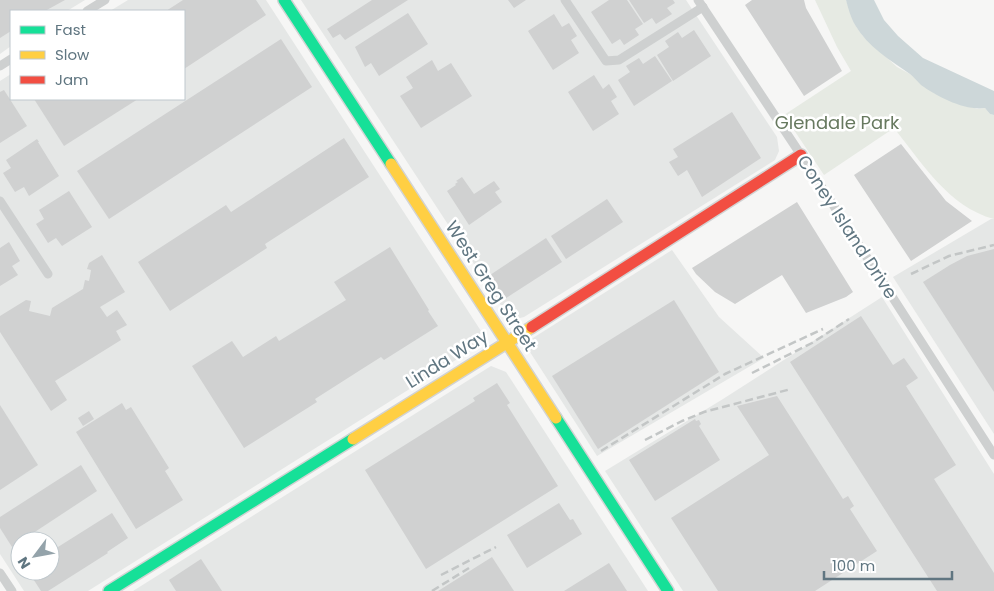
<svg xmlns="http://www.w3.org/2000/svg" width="994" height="591" viewBox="0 0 994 591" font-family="Poppins,sans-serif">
<rect width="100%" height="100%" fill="#f6f6f5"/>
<g fill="#e5e7e6" fill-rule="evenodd">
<polygon points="0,0 85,0 67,11 11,11 11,46 0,54"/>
<path d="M128,0H266L481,331L480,340L478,346L88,591H24L0,554V81L11,74V99H184V11H110ZM20,541H50V571H20Z"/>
<polygon points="301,0 686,0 777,137 779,151 775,160 524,317 516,319 508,316"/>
<polygon points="991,219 994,219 994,434 893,277"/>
<polygon points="672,250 719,317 764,358 597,456 530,352 530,341 533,338"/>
<polygon points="882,297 994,474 994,591 683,591 605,471 723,399"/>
<polygon points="491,366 506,372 648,591 133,591"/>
</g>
<path fill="#e6eae3" d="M815,0H846L855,25L863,36L897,67L910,74L934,93L977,109L985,108L990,114L994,115V219C949,207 922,163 894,128L824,175L784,115L851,71L837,47Z"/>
<path fill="#cdd7d9" d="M846,0H874L884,20L898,36L923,58L994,91V115L990,114L985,108C965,111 938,97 921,85C917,81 914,77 910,74C890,60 868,47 855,25C851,18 848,8 846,0Z"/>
<g fill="#d0d1d1">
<polygon points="0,0 65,0 45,11 11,11 11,31 0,38"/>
<polygon points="183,0 256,0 266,15 184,69 184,11 166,11"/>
<polygon points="372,0 408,0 345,40 340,34 333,38 327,29"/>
<polygon points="508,0 526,0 514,8"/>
<polygon points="609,0 627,0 643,24 635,29 639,35 624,45 620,39 612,44 591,12"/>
<polygon points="629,0 673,0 675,3 667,8 672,14 656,24 652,18 644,23"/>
<polygon points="752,0 804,0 806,8 842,71 804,96 745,5"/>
<polygon points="408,13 428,44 379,76 371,63 365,67 355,47"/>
<polygon points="554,14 562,27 569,23 577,36 571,40 579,53 553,70 528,31"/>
<polygon points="694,30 711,56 673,81 657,55 669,47 665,41 678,32 682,38"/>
<polygon points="281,39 312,87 109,219 77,171"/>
<polygon points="655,56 672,81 634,106 618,80 630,72 626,66 639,58 643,64"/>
<polygon points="432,60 438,71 451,63 472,96 421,128 400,96 413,88 406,77"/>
<polygon points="594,75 603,89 609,84 617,97 611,101 619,114 593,131 568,92"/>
<polygon points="4,90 27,126 0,143 0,92"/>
<polygon points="34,99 138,99 64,146"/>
<polygon points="732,112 761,158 702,197 687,170 678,176 669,162 678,157 673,149"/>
<polygon points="344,138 369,177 265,244 267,248 170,311 138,262 226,205 231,212"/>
<polygon points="37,139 39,142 38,142 59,176 29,196 24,187 15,192 3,173 11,168 6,160"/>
<polygon points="901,144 946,201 972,221 911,261 854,175"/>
<polygon points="462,177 474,194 494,181 500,189 495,192 502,202 469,225 447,191 456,185 455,184 458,182 456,181"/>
<polygon points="69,191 92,227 62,246 56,238 48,243 36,224 44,219 39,210"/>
<polygon points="607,199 623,222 566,259 551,236"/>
<polygon points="797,202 853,292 846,297 806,313 782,275 735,304 715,292 696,274 692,268"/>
<polygon points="546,238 562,262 503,300 487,277"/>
<polygon points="9,242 20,261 12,266 18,275 0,286 0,248"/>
<polygon points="390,247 429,310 428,311 438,326 384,360 381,357 362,369 315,399 317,402 244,448 192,366 232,341 243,357 276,336 279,341 346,300 334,282"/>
<polygon points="994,249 994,392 923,282 950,265 967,256"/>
<polygon points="102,255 125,292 100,307 107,317 117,310 127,325 116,331 121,340 55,381 67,400 51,411 0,332 0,316 26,300 31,301 29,311 50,316 52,308 83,289 85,280 89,281 90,276 91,270 87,269 89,263"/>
<polygon points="674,300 719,372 598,449 552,376"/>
<polygon points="861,316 893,365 904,358 918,378 906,386 956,465 934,479 994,573 994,591 937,591 790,362"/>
<polygon points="497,383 510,403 507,405 558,486 426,569 365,470 475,401 473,398"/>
<polygon points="777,396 843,499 848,496 854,506 850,509 877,551 815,591 718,591 671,518 769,455 737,406"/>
<polygon points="122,403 126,410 131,407 169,468 165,471 183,500 136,529 76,432"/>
<polygon points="0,405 38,465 0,490"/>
<polygon points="89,411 94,419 83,426 78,418"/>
<polygon points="695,419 696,421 699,420 701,424 699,426 720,460 655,501 629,460"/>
<polygon points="81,465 97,491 12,547 0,528 0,517"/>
<polygon points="559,503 570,520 573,519 582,534 527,568 507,535"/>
<polygon points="112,513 128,538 107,552 108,553 48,591 41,591 28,571 50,571 50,552"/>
<polygon points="492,557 514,591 438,591"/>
<polygon points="201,559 222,591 176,591 169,580"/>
<polygon points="609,563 627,591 564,591"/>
</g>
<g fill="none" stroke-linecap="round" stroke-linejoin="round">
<defs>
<g id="fast">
<polyline points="284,0 391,164"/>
<polyline points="556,418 668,591"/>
<polyline points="109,591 353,439"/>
</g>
<g id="slow">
<polyline points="391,164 556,418"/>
<polyline points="353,439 532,327"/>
</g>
<polyline id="jam" points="532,327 801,155"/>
</defs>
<use href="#fast" stroke="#d2d3d3" stroke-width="14"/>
<use href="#slow" stroke="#d2d3d3" stroke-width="14"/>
<use href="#jam" stroke="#d2d3d3" stroke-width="14"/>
<g stroke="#ced0d0" stroke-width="9">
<polyline points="565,0 606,61 619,60 703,7"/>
<polyline points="698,0 801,155 994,455"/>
<polyline points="87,11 105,0"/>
<polyline points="0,66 11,59"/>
<polyline points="0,201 48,274"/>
<polyline points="0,573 12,591"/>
</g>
<use href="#fast" stroke="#16e098" stroke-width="11"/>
<use href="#slow" stroke="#ffcf43" stroke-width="11"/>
<use href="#jam" stroke="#f24e42" stroke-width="11"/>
<g stroke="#c3c6c6" stroke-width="2.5" stroke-dasharray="8 4" stroke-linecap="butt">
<polyline points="911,274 949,256 994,245"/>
<polyline points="752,373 812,343 849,319"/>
<polyline points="645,440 682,421 704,412 791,389"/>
<polyline points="601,451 725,374 823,329"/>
<polyline points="441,575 496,547"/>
<polyline points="432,591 469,568"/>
</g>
</g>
<g text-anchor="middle" stroke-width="5" stroke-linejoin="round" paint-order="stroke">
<g font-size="18" fill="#67795f" stroke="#fff">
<text x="837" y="129">Glendale Park</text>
</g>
<g font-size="18" fill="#607681" stroke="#fff">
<text transform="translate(847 227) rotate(57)" y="6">Coney Island Drive</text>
<text transform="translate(491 286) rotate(57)" y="6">West Greg Street</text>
<text transform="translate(447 359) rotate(-32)" y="6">Linda Way</text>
</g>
</g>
<rect x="10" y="10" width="175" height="90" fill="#ffffff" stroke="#bfc8cd"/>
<rect x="20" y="26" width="25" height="8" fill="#16e098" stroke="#bfc8cd"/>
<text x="55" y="35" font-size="15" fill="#607681">Fast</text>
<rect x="20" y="51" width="25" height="8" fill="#ffcf43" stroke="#bfc8cd"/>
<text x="55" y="60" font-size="15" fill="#607681">Slow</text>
<rect x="20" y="76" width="25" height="8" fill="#f24e42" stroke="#bfc8cd"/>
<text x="55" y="85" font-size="15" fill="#607681">Jam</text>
<g transform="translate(35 556) rotate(238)"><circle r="24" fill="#ffffff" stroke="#bfc8cd"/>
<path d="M0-4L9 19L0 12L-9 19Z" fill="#94a3aa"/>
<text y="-8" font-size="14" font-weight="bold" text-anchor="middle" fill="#607681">N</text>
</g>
<path d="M824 571v8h128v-8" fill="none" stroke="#607681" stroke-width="2.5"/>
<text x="832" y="571" font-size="15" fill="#607681" stroke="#ffffff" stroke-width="4" paint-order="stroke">100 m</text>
</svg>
